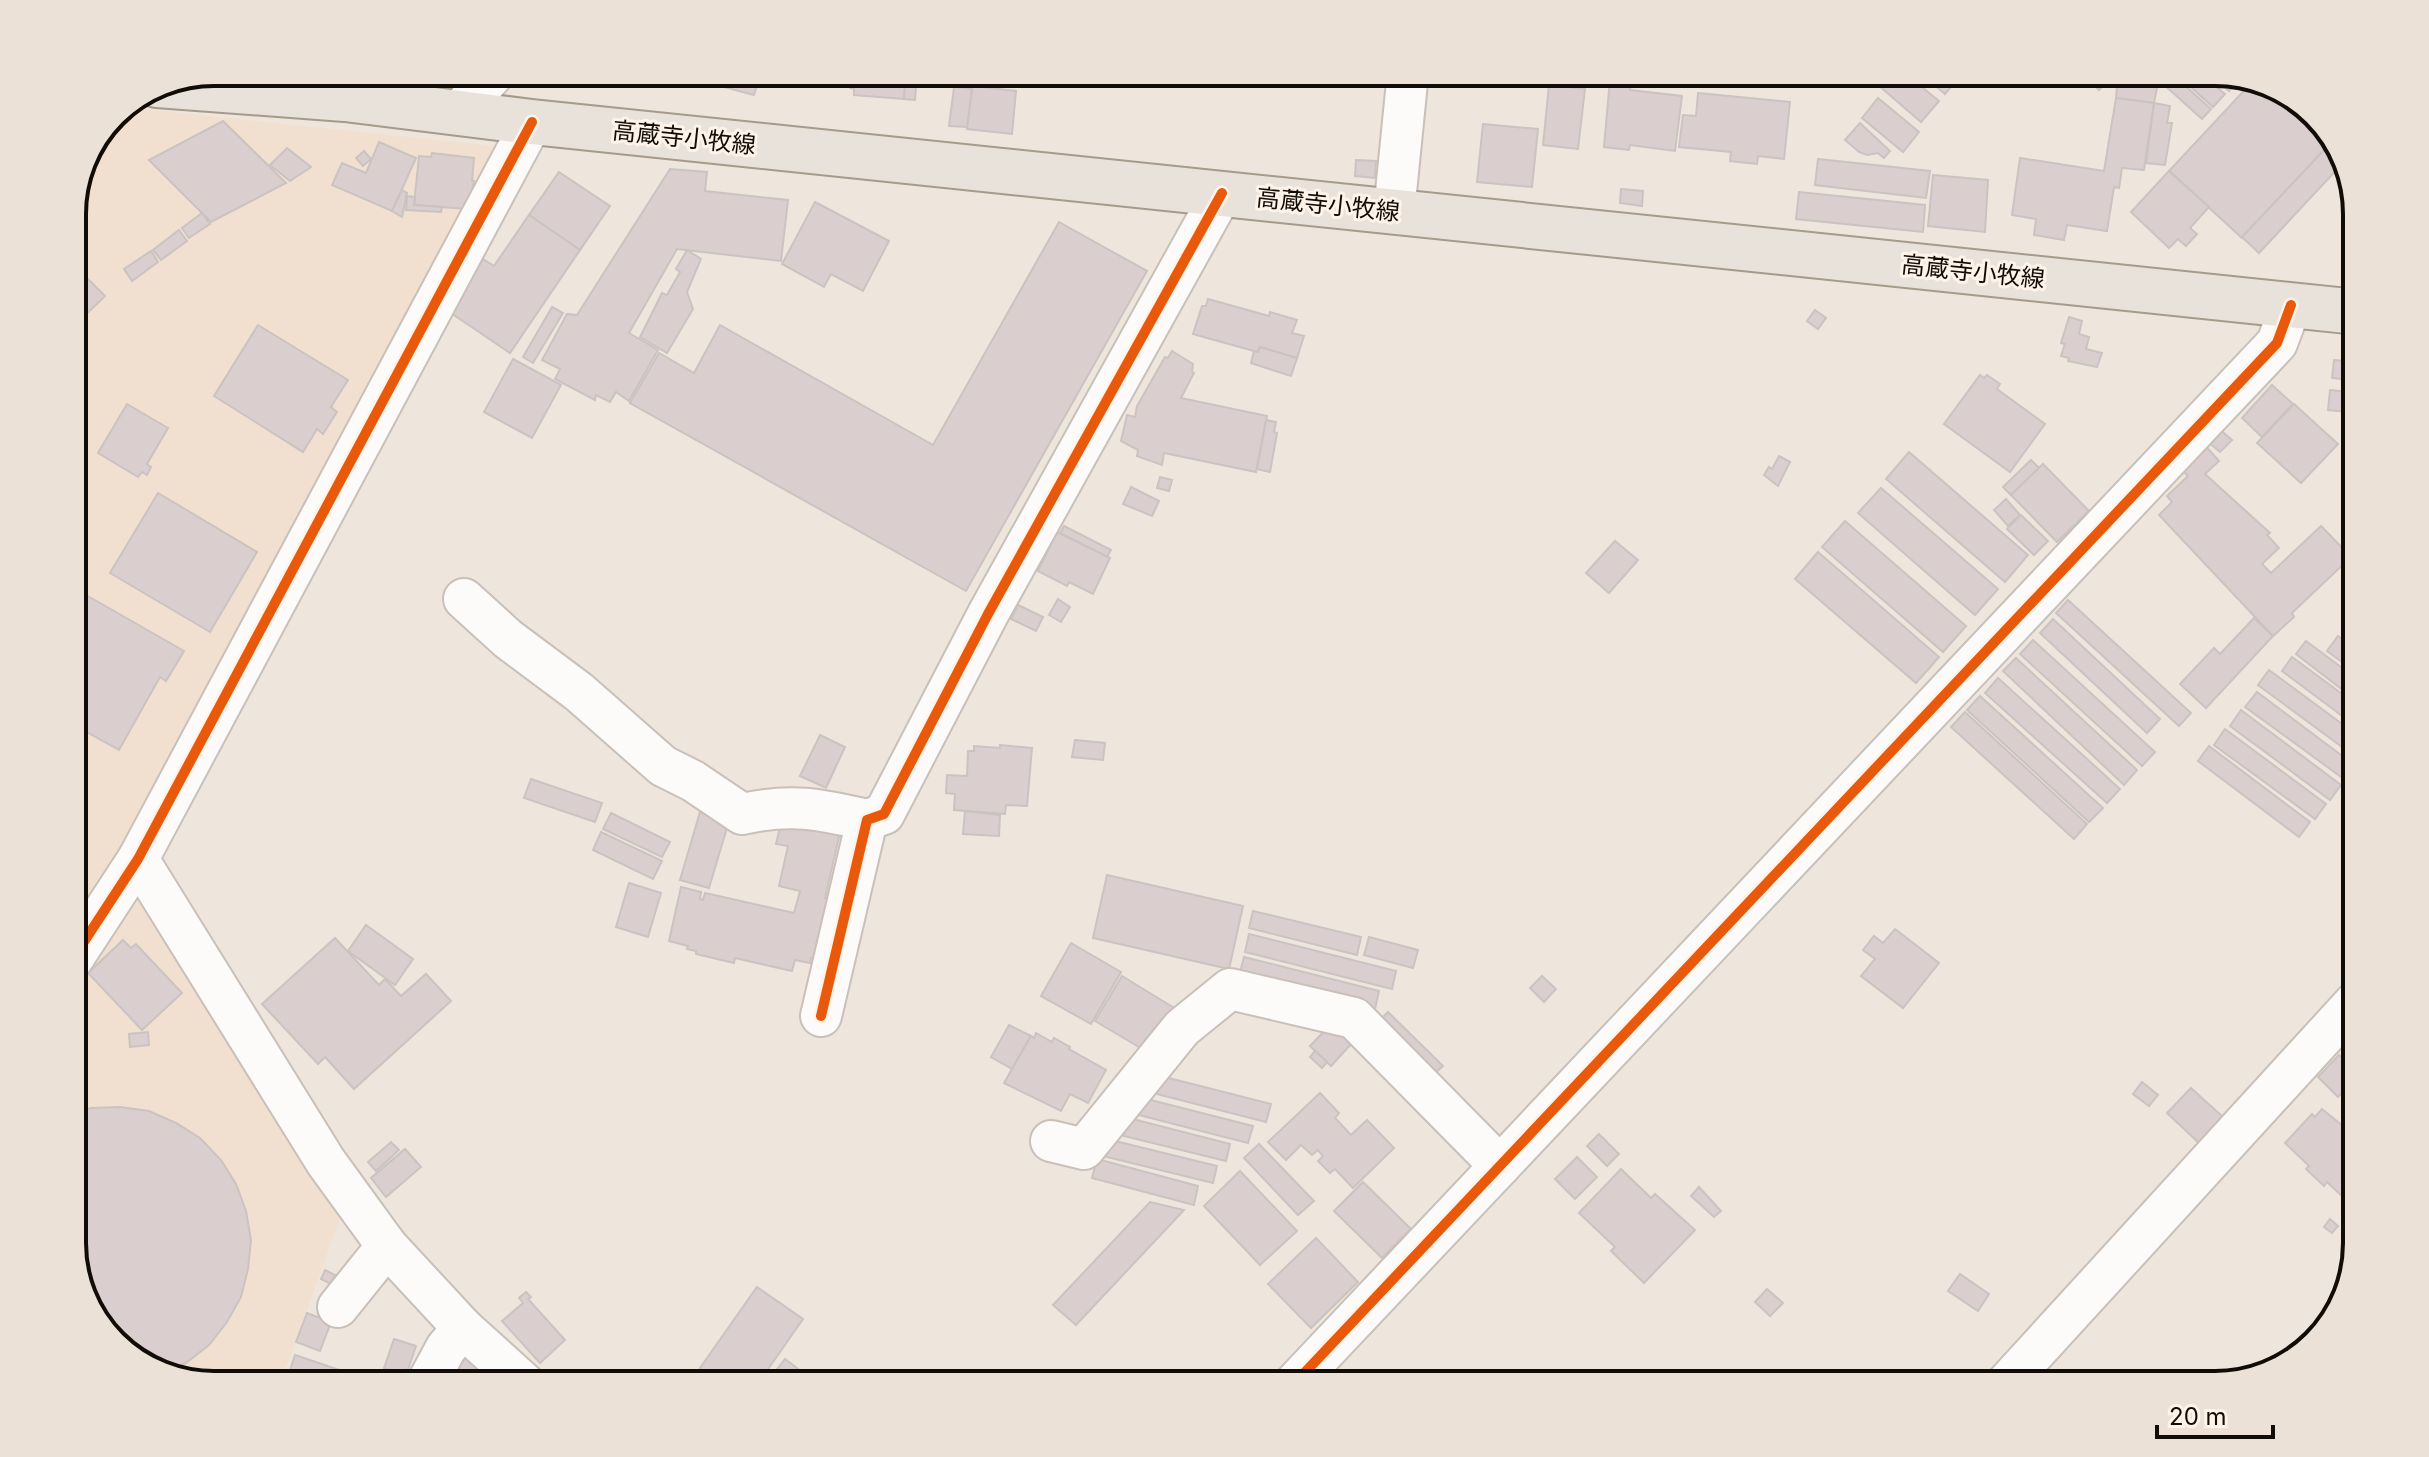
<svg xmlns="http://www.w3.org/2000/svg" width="2429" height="1457" viewBox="0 0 2429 1457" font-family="Inter,'Noto Sans JP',sans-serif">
<rect width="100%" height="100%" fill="#eee5dc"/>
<polygon fill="#f1e0cf" points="123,107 494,146 483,167 491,172 119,857 342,1212 280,1385 215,1385 143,1366 72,1251 72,206 114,113"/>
<g fill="#dacfce" stroke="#cbc3c1" stroke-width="2">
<polygon points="716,72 761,72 754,95 713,84"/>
<polygon points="851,72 906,72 904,99 854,95 854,89 850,88"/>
<polygon points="906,72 917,72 915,100 904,99"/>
<polygon points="1863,72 1904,72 1939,101 1921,122"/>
<polygon points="1920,72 1957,72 1961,75 1945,94"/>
<polygon points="2089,72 2116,72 2099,90 2085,77"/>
<polygon points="2174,72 2200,72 2225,94 2213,107"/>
<polygon points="2208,72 2214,72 2240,79 2229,91"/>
<polygon points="2171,73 2211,109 2202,119 2162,83"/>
<polygon points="1610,79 1631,82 1630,90 1682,96 1675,151 1630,145 1629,150 1604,147"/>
<polygon points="2122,81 2157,88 2154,103 2116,98 2117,87"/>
<polygon points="2252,82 2286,91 2334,139 2242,238 2169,171"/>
<polygon points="1549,85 1585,89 1578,149 1543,145"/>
<polygon points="972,86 1016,91 1012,134 967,129"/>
<polygon points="954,87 972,89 967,127 949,126"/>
<polygon points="1698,93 1790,102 1784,159 1758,156 1757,164 1730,161 1731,152 1679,147 1683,115 1696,116"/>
<polygon points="1878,98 1919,132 1903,152 1862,118"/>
<polygon points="2116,98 2154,103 2144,170 2122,168 2119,188 2114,187 2107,231 2067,225 2064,240 2034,235 2036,219 2012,215 2020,158 2104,171"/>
<polygon points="2154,103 2170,106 2167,123 2172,123 2165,165 2146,163"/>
<polygon points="223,121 286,183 211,222 149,160"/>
<polygon points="1860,123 1890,151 1884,158 1878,153 1867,155 1859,152 1845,140"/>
<polygon points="1483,124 1538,129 1532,187 1477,182"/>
<polygon points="2334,139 2338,143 2344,164 2327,147"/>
<polygon points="379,142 416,158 392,211 332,185 342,163 366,173"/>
<polygon points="2327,147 2343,163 2259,253 2242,237"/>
<polygon points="287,148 311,167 290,181 270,165"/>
<polygon points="364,151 371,159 363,166 356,158"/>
<polygon points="432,153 474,158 472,181 474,181 468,209 414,205 419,156 431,157"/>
<polygon points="1818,159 1930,171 1926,198 1815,185"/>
<polygon points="1356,160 1376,161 1375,178 1355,176"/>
<polygon points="670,169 707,172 705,191 788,200 781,261 677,249 629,333 658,350 629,401 616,392 610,402 596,395 595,400 555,379 560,369 542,360 567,314 577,315"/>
<polygon points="2169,171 2209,207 2190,228 2197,234 2186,246 2178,239 2169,248 2131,212"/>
<polygon points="559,172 610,206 580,250 529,215"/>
<polygon points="1933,175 1988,180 1985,232 1928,226"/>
<polygon points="1621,189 1643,191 1642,206 1620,203"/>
<polygon points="402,190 407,193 402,217 392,211"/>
<polygon points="1799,192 1925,205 1923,232 1796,219"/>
<polygon points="407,196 415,197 414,205 442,207 441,212 406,210"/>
<polygon points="815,202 889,241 863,291 831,274 824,287 782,264"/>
<polygon points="202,213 210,224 189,238 182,228"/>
<polygon points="529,215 580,250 510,353 448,311 483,259 494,266"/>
<polygon points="1059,222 1147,271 966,591 630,403 659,353 694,373 720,325 933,445"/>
<polygon points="179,230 187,241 161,260 153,250"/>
<polygon points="687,250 701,259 687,292 693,309 667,353 640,337 662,293 667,295 680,272 676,269"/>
<polygon points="151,251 158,262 132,281 124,269"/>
<polygon points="79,270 105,296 72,328 72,277"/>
<polygon points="1208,299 1269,316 1270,312 1297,320 1292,333 1304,336 1297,358 1260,347 1258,352 1254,351 1193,334 1202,306 1206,306"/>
<polygon points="552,307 563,313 533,363 523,357"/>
<polygon points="1815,310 1826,318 1818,329 1807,321"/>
<polygon points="2069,317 2082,321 2079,334 2089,337 2086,349 2102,353 2097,367 2068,361 2069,358 2061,356 2065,344 2061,343"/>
<polygon points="258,325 348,380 331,407 337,412 323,434 317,429 303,452 214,396"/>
<polygon points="1260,347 1297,358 1291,376 1251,363 1254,351 1258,352"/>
<polygon points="1172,351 1193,364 1192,372 1194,373 1181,398 1267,416 1256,472 1164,453 1162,465 1137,456 1138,450 1121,441 1127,415 1135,417 1137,406 1165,357 1168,358"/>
<polygon points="513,359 561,385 532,438 484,412"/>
<polygon points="2334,360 2357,362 2357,381 2332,378"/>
<polygon points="1980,375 1984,378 1987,375 2000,384 1997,389 2045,424 2010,472 1944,424"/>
<polygon points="2272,385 2293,404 2262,437 2242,418"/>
<polygon points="2330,390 2357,393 2357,413 2328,410"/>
<polygon points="127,404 168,428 147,464 151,467 147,475 142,472 138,477 98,453"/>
<polygon points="2294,404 2338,444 2301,483 2257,443"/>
<polygon points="1266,420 1276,422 1274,432 1277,433 1270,472 1257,469"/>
<polygon points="2218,428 2232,440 2220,452 2206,440"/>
<polygon points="2203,443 2219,461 2205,474 2270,533 2267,535 2279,548 2262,564 2271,573 2321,526 2351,557 2292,613 2294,617 2273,636 2159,515 2172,502 2167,496 2188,476 2178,466"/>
<polygon points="1909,452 2028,555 2005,582 1886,479"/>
<polygon points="1779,456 1790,462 1778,486 1764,475 1769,467 1772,469"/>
<polygon points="2031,460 2039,468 2011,495 2003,487"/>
<polygon points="2043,464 2089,511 2057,542 2011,495"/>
<polygon points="1160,477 1172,480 1169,491 1157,488"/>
<polygon points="1131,487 1159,501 1152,516 1123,504"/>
<polygon points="1881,488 1998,589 1975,615 1858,513"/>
<polygon points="158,493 257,552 210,632 110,573"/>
<polygon points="2006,499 2020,515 2008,526 1994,510"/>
<polygon points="2021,515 2048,541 2034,555 2007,529"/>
<polygon points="1845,521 1966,626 1943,652 1822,547"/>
<polygon points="1064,526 1111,550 1107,557 1060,533"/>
<polygon points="1057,532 1110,558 1093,594 1069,582 1067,586 1038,571"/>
<polygon points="1615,541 1638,560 1609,593 1586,573"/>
<polygon points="1818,552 1939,657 1916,683 1795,579"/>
<polygon points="2357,583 2357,607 2345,595"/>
<polygon points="72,587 184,651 166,681 160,677 119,750 72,724"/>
<polygon points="1058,599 1070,607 1061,622 1049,615"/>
<polygon points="2068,600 2191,713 2179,726 2056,613"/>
<polygon points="1018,605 1043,617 1036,631 1011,619"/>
<polygon points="2353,617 2357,620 2357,644 2342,633"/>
<polygon points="2254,618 2273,636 2206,708 2180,684 2214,648 2220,654"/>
<polygon points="2053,619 2160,719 2147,733 2040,633"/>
<polygon points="2338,636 2357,650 2357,673 2327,651"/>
<polygon points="2033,640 2155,752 2142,766 2020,654"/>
<polygon points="2306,641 2357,679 2357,701 2296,654"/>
<polygon points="2292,657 2357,705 2357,727 2282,671"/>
<polygon points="2016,658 2137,770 2124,785 2003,671"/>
<polygon points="2269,670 2357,735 2357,758 2258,685"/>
<polygon points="1998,678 2120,789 2107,803 1985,693"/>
<polygon points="2257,692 2357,767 2348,782 2245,707"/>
<polygon points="1980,696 2103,808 2089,822 1967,710"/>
<polygon points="2241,710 2341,785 2330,800 2230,726"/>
<polygon points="1965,712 2087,824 2074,839 1951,727"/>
<polygon points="2225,729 2326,804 2315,819 2214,745"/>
<polygon points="820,735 845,747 826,788 800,776"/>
<polygon points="1075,740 1105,743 1103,760 1072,757"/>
<polygon points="1000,745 1032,748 1027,806 1006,805 1005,814 954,810 955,794 946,793 947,775 967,776 968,751 974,751 974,746 1000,748"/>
<polygon points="2209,746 2310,822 2299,837 2198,761"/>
<polygon points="531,779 602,803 595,822 524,798"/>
<polygon points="965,811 1000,815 999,836 963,834"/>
<polygon points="700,812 729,821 709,888 680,880"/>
<polygon points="611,813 670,842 662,857 603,829"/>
<polygon points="783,815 841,828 825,898 834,900 821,960 811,958 810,963 795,960 792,971 735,958 734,963 696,954 696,951 687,949 688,946 669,941 681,887 701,892 700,899 703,900 705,893 794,913 800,891 779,886 788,846 776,844"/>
<polygon points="601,832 662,861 653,879 593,850"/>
<polygon points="1107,875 1243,906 1229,969 1093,938"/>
<polygon points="629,883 661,893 648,937 616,927"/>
<polygon points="1253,911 1361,937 1357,955 1249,928"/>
<polygon points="366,925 413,959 395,985 348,951"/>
<polygon points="1895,929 1939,963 1903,1008 1861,976 1875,959 1863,950 1874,936 1883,943"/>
<polygon points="1249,934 1396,971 1392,989 1245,952"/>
<polygon points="1369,937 1418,950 1413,968 1364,955"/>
<polygon points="335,938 379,985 385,979 401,996 426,974 451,1001 354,1089 325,1057 318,1064 262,1004"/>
<polygon points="123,940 131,948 136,944 182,993 142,1030 88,973"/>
<polygon points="1071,943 1121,972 1091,1024 1041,996"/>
<polygon points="1244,957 1379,991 1375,1009 1239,976"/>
<polygon points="1122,976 1176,1009 1149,1053 1095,1021"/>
<polygon points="1542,976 1556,989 1544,1002 1530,988"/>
<polygon points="1388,1012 1443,1066 1431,1077 1376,1024"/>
<polygon points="72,1014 85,1014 85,1035 72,1036"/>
<polygon points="1332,1023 1353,1042 1331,1066 1310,1046"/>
<polygon points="1009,1025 1031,1036 1012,1069 991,1057"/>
<polygon points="148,1032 149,1045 130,1047 129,1034"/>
<polygon points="1036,1033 1052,1042 1054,1038 1070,1047 1069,1049 1106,1070 1088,1103 1070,1094 1061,1111 1004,1083 1031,1036 1034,1038"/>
<polygon points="1315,1051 1327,1062 1322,1068 1310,1057"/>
<polygon points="2339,1055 2357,1072 2357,1077 2338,1097 2318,1077"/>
<polygon points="1157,1075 1271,1104 1266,1122 1153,1093"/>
<polygon points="2142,1082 2158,1095 2149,1106 2133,1094"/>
<polygon points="2191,1088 2223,1117 2199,1143 2167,1113"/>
<polygon points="1320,1093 1339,1113 1335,1118 1351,1135 1367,1120 1394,1148 1353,1188 1335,1169 1330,1173 1318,1161 1323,1156 1318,1150 1312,1155 1301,1145 1286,1160 1268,1142"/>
<polygon points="1139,1097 1253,1126 1248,1143 1135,1114"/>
<polygon points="120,1107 149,1111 176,1123 200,1138 221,1160 236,1184 246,1211 251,1240 248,1269 241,1297 227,1322 209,1345 186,1363 167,1372 143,1366 91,1314 72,1251 72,1113 91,1108"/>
<polygon points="2322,1109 2349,1131 2346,1132 2357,1142 2357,1186 2345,1199 2327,1182 2324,1186 2306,1169 2309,1166 2285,1143 2312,1114 2315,1117"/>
<polygon points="1125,1117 1230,1144 1226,1161 1120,1135"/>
<polygon points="1599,1134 1619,1154 1607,1166 1587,1146"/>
<polygon points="1107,1139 1217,1166 1213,1183 1103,1156"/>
<polygon points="391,1142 399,1150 376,1171 368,1162"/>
<polygon points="1259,1144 1314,1201 1298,1215 1244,1158"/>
<polygon points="405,1149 421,1167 386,1197 371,1178"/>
<polygon points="1577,1157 1597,1177 1575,1199 1555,1179"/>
<polygon points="1097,1159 1198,1186 1194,1205 1092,1178"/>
<polygon points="1621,1169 1651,1198 1655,1194 1695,1230 1644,1283 1611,1251 1615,1247 1579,1213"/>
<polygon points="1240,1171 1297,1231 1260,1265 1204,1206"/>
<polygon points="1363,1182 1411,1229 1382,1258 1334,1211"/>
<polygon points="1699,1187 1721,1211 1714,1217 1691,1196"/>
<polygon points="1150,1202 1184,1210 1076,1325 1053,1305"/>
<polygon points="2330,1219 2338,1226 2332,1233 2324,1227"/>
<polygon points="1316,1238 1358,1282 1311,1328 1268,1284"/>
<polygon points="325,1270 335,1275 331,1284 321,1279"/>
<polygon points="1960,1274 1989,1294 1978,1311 1948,1291"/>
<polygon points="757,1287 803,1319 757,1385 704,1385 693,1378"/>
<polygon points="1767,1289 1783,1303 1770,1316 1755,1302"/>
<polygon points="526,1292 531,1297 528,1299 565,1340 540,1363 502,1321 523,1303 519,1298"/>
<polygon points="307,1313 331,1322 320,1351 296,1342"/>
<polygon points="394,1339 416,1346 406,1375 384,1368"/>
<polygon points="468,1351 490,1370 484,1378 488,1381 487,1385 475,1385 451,1372"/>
<polygon points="295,1355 354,1375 351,1385 285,1385"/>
<polygon points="785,1359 814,1381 811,1385 765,1385"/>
<polygon points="1336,1371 1343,1378 1335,1385 1327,1385 1323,1380"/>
<polygon points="358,1372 378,1379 381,1372 395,1378 392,1385 354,1385"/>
<polygon points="451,1372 475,1385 444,1385"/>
</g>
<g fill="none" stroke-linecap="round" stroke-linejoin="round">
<defs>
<g id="minor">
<polyline points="337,72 345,99"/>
<polyline points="459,112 495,72"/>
<polyline points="1394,212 1408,72"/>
<path d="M464,599L508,639L579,692L663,766L693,781L742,814C791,803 819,809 867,820"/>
<polyline points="138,859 326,1162 387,1246 463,1328 526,1385"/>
<polyline points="72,960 138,859 532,122"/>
<polyline points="821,1016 867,820 884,814 988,614 1222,193"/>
<polyline points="1051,1141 1084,1149 1182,1028 1230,989 1354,1018 1500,1166"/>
<polyline points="338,1307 387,1246"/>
<polyline points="426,1385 446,1348 463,1328"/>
<polyline points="1293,1385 2277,343 2291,305"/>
<polyline points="2005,1385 2357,1000"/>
</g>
<polyline id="major" points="157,85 345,99 532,122 2357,312"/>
</defs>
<use href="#minor" stroke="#c8c0b9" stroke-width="44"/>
<use href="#major" stroke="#a69a8a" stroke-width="48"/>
<use href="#minor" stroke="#fcfbfa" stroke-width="40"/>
<use href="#major" stroke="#e8e2db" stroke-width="44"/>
<defs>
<g id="cycleway">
<polyline points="72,960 138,859 532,122"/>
<polyline points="821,1016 867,820 884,814 988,614 1222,193"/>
<polyline points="1293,1385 2277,343 2291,305"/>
</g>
</defs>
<use href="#cycleway" stroke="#fef3e9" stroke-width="15"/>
<use href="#cycleway" stroke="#e8590c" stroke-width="10"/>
</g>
<g text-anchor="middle" stroke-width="6" stroke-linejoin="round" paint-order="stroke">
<g font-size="24" fill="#120c07" stroke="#fef3e9">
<text transform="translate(684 138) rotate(6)" y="8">高蔵寺小牧線</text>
<text transform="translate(1328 205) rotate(6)" y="8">高蔵寺小牧線</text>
<text transform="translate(1973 272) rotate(6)" y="8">高蔵寺小牧線</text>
</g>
</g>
<path d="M0 0H2429V1457H0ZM214 86H2215A128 128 0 0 1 2343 214V1243A128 128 0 0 1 2215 1371H214A128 128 0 0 1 86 1243V214A128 128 0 0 1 214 86Z" fill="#ebe1d7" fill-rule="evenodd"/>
<path fill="none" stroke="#120c07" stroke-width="4" d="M214 86H2215A128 128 0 0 1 2343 214V1243A128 128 0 0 1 2215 1371H214A128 128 0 0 1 86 1243V214A128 128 0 0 1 214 86Z"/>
<path d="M2157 1425v12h116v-12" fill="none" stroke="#120c07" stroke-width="4"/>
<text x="2169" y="1425" font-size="24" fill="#120c07" stroke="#fef3e9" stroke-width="6" paint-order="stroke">20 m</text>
</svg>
